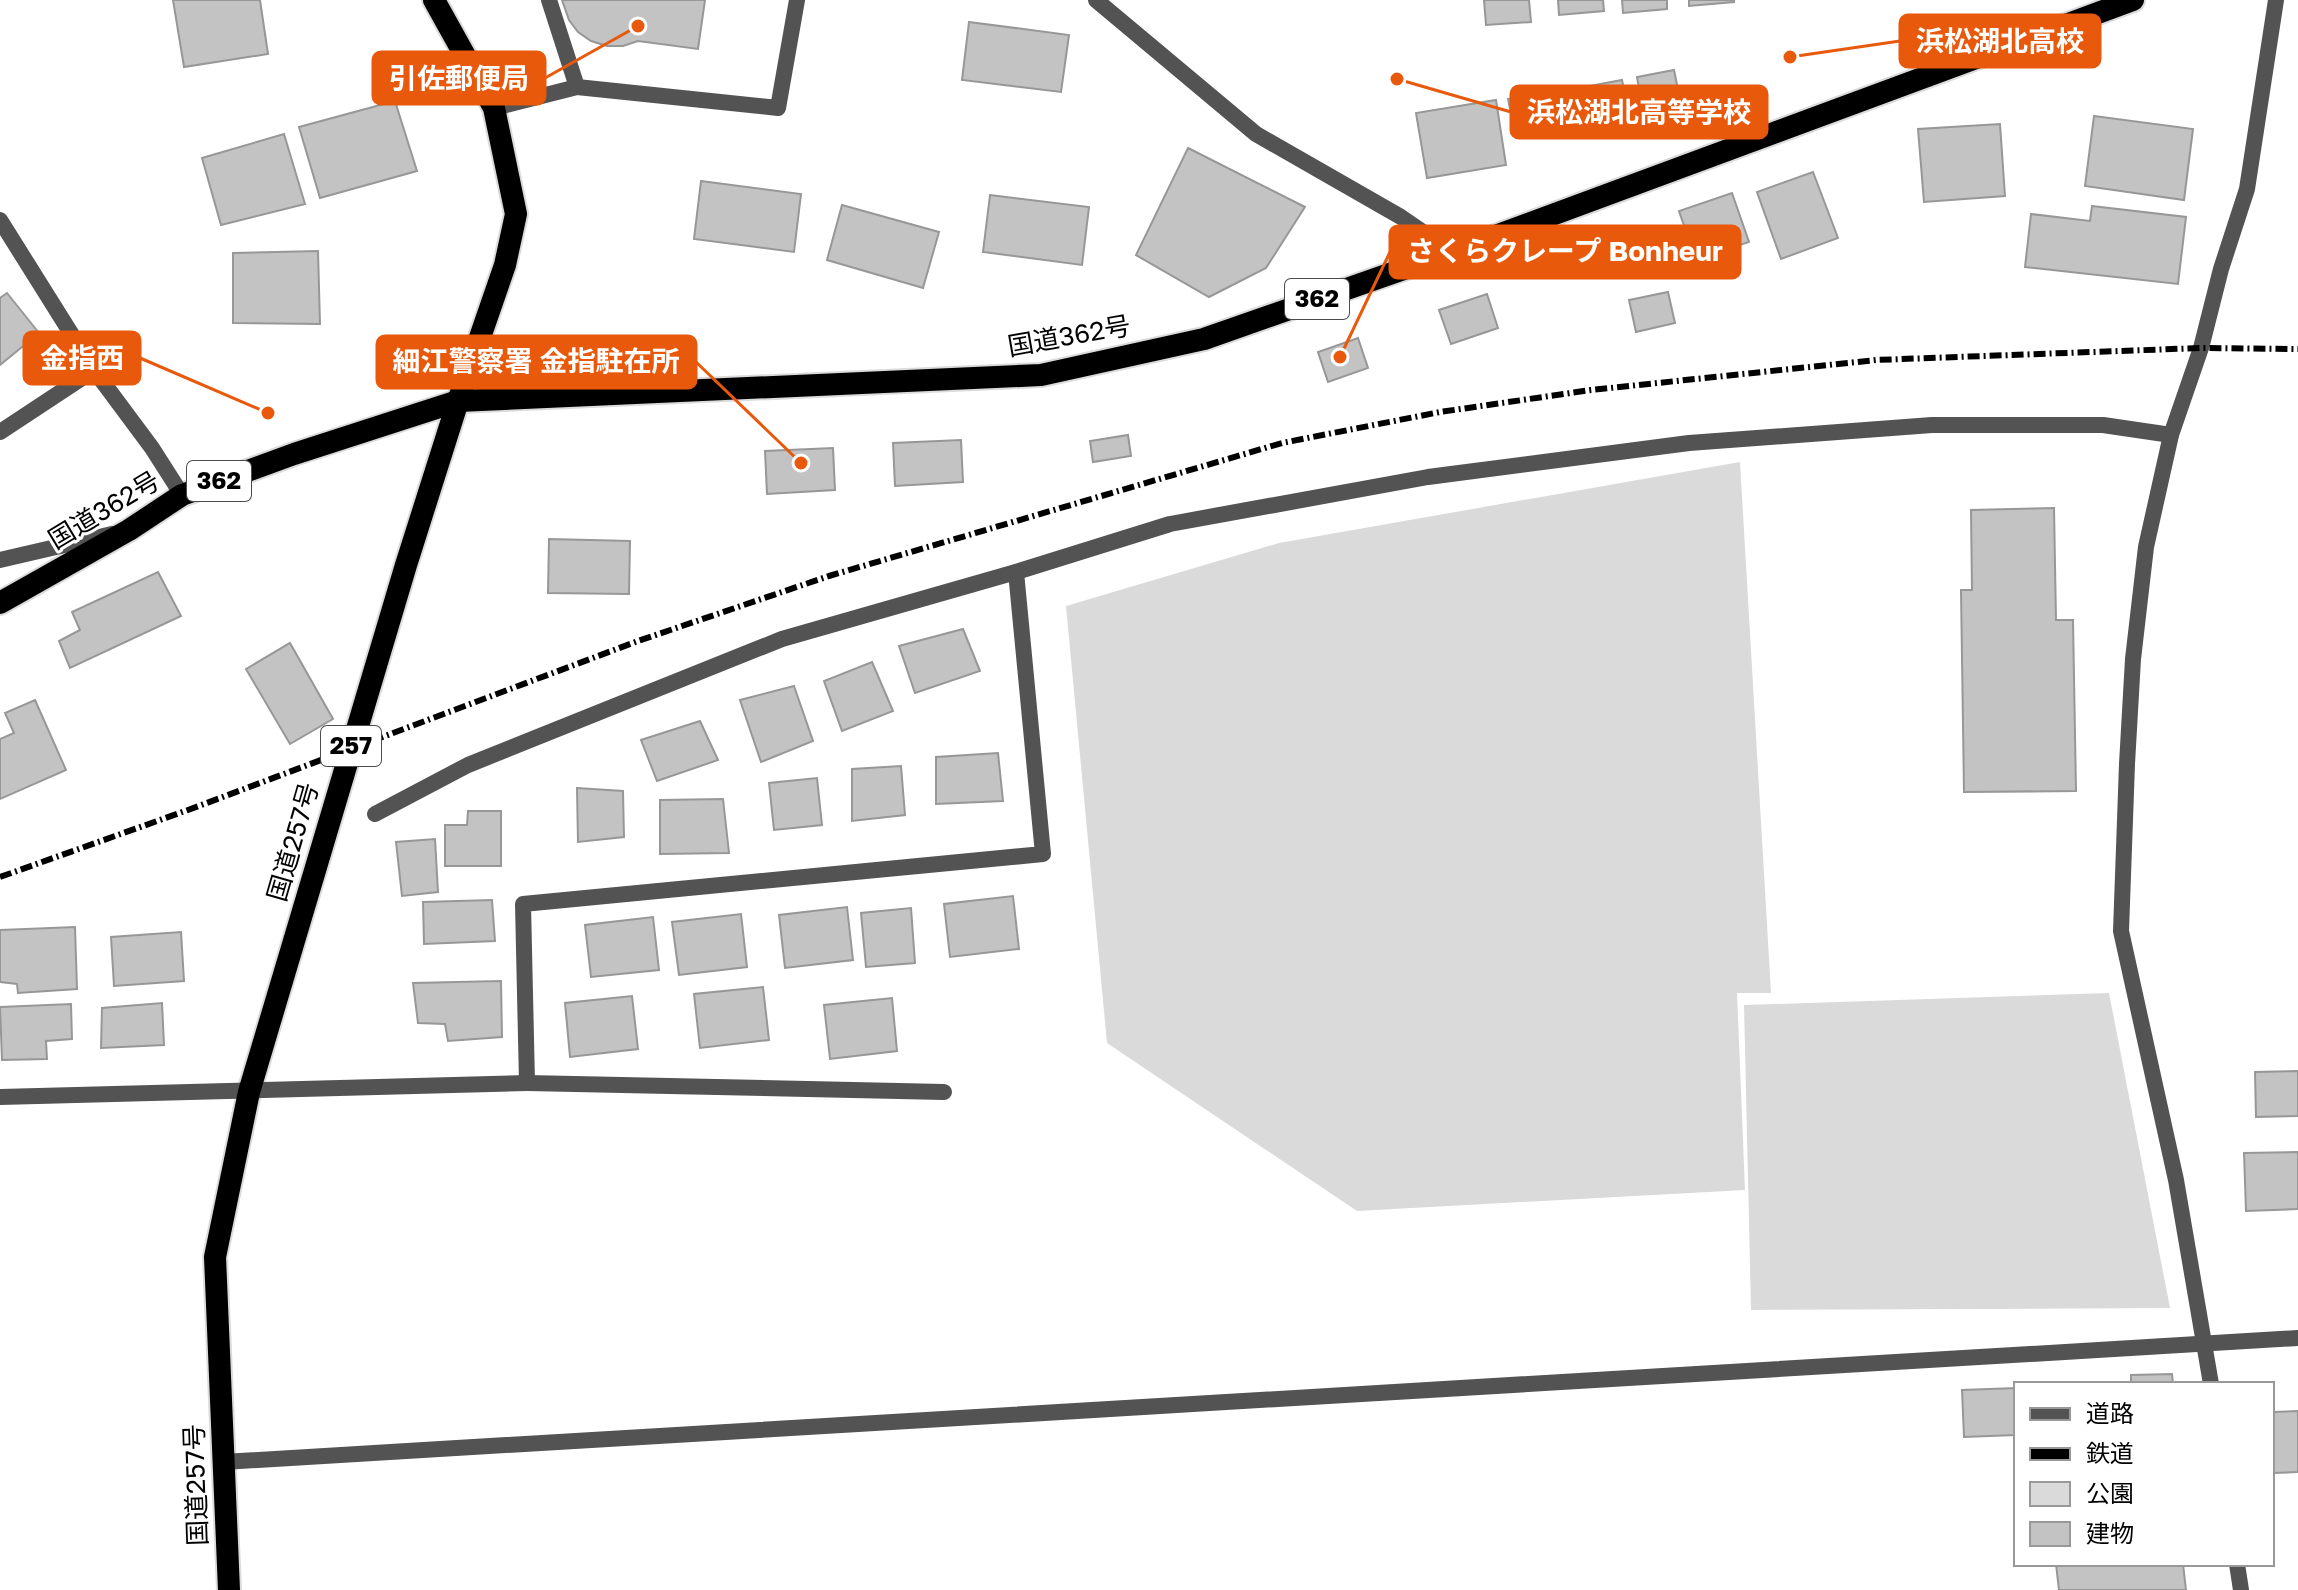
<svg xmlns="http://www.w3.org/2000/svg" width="2298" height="1590" viewBox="0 0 2298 1590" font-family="'Golos Text','Noto Sans JP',sans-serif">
<rect width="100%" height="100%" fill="#fff"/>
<g fill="#dadada">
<polygon points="1740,462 1771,993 1737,993 1745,1190 1357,1211 1107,1043 1066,606 1279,543"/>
<polygon points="2109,993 2170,1308 1751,1310 1744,1005"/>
</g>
<g fill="#c3c3c3" stroke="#979797" stroke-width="2">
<polygon points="173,0 260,0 268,54 184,67"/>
<polygon points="562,0 705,0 698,49 638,41 623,46 607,46 591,41 578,32 569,20"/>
<polygon points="1484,0 1529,0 1531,22 1486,25"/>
<polygon points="1558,0 1603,0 1604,11 1559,15"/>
<polygon points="1622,0 1667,0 1667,9 1623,13"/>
<polygon points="1689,0 1734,0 1734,2 1689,6"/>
<polygon points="969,22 1069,35 1061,92 962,80"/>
<polygon points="1674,70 1681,104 1643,111 1637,77"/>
<polygon points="1622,80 1629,113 1591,120 1584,87"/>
<polygon points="1546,92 1553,126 1515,133 1508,99"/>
<polygon points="1496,100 1506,165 1427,178 1416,113"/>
<polygon points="395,101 417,171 320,198 299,127"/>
<polygon points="2094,116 2193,129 2184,200 2085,186"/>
<polygon points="2000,124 2005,196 1924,202 1918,129"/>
<polygon points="284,134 305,204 221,225 202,158"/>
<polygon points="1188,148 1305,207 1266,268 1209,297 1136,255"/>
<polygon points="1813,172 1838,238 1781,259 1757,192"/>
<polygon points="701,181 801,194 794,252 694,239"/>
<polygon points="1732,193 1749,242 1696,260 1679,211"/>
<polygon points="990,195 1089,207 1082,265 983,252"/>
<polygon points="842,205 939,232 923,288 827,260"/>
<polygon points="2092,206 2186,217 2178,284 2025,267 2031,214 2090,221"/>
<polygon points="318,251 320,324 233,323 233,253"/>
<polygon points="1668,292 1675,323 1636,332 1629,300"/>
<polygon points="7,293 39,333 0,365 0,298"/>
<polygon points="1487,294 1498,328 1451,344 1439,310"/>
<polygon points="1358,338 1368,368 1328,382 1318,352"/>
<polygon points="1128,435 1131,456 1093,462 1090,441"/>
<polygon points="961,440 963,482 895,486 893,443"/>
<polygon points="833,448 835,490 767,494 765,451"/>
<polygon points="2054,508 2056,620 2073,620 2076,791 1964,792 1961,590 1972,590 1971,510"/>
<polygon points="549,539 630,541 629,594 548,593"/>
<polygon points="158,572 181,616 70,668 59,641 80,630 72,612"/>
<polygon points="963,629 980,671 915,693 899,646"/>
<polygon points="290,643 333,719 290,744 246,669"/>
<polygon points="872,662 893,711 842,731 824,681"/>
<polygon points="794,686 813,741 761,762 740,700"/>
<polygon points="35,700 66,770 0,799 0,739 14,733 5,713"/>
<polygon points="700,721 718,760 657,781 641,740"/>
<polygon points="998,753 1003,801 936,804 936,757"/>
<polygon points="901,766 905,815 852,821 852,769"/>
<polygon points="817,778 822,825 774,830 769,783"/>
<polygon points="577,788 623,791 624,837 578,842"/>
<polygon points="723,799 729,853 660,854 660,800"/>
<polygon points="468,811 501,811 501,866 445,866 445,825 467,825"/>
<polygon points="435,839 438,892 402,896 396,842"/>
<polygon points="1013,896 1019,949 950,957 944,904"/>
<polygon points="492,900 495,941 424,944 423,902"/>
<polygon points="847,907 853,960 785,968 779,915"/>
<polygon points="911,908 915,963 866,967 861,913"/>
<polygon points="741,914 747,967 679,975 672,922"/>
<polygon points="653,917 659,970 591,977 585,925"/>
<polygon points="75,927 77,989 18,993 17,984 0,982 0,930"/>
<polygon points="181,932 184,981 114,986 111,937"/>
<polygon points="501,981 502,1037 448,1041 445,1024 418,1023 413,983"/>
<polygon points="763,987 769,1040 700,1048 694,994"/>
<polygon points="632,996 638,1049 570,1057 565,1003"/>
<polygon points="892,998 897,1051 830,1059 824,1005"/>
<polygon points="162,1003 164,1045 101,1048 102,1008"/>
<polygon points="71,1004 72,1039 46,1041 47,1059 2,1060 0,1007"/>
<polygon points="2298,1071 2298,1116 2256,1117 2255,1072"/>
<polygon points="2298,1152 2298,1209 2246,1211 2244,1153"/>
<polygon points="2172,1374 2173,1384 2131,1384 2131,1375"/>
<polygon points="2016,1388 2016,1435 1964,1437 1962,1390"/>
<polygon points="2298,1411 2298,1472 2273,1473 2272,1412"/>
<polygon points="2056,1564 2183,1564 2186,1590 2059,1590"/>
</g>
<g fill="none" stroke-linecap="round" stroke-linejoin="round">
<defs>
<g id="trunk">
<polyline points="0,603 129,530 182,495 294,454 458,401 1041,375 1204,339 1452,252 2133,0"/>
<polyline points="229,1590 215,1257 249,1092 406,565 458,401 505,265 516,214 494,108 434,0"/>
</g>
</defs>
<use href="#trunk" stroke="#dbdbdb" stroke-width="26"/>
<g stroke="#535353" stroke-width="16">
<polyline points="1096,0 1256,134 1401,217 1452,252"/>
<polyline points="577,87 778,108 797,0"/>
<polyline points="494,108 577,87 549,0"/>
<polyline points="0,220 94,370 152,448 182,495"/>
<polyline points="0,432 94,370"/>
<polyline points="0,560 112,534"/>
<polyline points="375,814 468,765 782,639 1016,572 1170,524 1428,477 1689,443 1932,425 2103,425 2171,435"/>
<polyline points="527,1083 944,1092"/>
<polyline points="0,1097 527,1083 523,904 1043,854 1016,572"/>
<polyline points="223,1462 2298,1338"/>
</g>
<g stroke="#535353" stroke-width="16">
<polyline points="2211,1384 2176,1180 2121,931 2127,764 2133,659 2146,547 2171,435 2201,348 2221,269 2247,189 2276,0"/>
<polyline points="2237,1564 2241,1590"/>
</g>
<use href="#trunk" stroke="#000" stroke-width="22"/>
<polyline stroke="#000" stroke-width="6" stroke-dasharray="12 4 2 4" stroke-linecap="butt" points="0,877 188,810 638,641 829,576 1282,443 1440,412 1591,390 1876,360 2201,348 2298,349"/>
</g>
<g text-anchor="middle" stroke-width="6" stroke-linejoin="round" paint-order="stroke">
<g fill="#fff" stroke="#4c4c4c" stroke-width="2">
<rect x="1285" y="279" width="64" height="40" rx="6"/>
<rect x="187" y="461" width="64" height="40" rx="6"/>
<rect x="321" y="726" width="60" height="40" rx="6"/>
</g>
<g font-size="24" font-weight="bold" fill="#000">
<text x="1317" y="307">362</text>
<text x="219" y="489">362</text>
<text x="351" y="754">257</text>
</g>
<g font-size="26" fill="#000" stroke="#fff">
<text transform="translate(1069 336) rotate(-10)" y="9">国道362号</text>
<text transform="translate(104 510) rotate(-31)" y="9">国道362号</text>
<text transform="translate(293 842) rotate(-74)" y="9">国道257号</text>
<text transform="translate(196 1485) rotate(-92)" y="9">国道257号</text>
</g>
</g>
<path fill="none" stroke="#e8590c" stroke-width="3" d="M1790 57L1900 41M638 26L545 78M1397 79L1511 112M1340 357L1390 252M268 413L140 358M801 463L696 362"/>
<g fill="#e8590c" stroke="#fff" stroke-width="3">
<circle cx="1790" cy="57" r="8"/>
<circle cx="638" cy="26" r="8"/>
<circle cx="1397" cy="79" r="8"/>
<circle cx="1340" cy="357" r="8"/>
<circle cx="268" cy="413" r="8"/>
<circle cx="801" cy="463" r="8"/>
</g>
<g fill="#e8590c" stroke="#e8590c" stroke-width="3">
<rect x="1900" y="15" width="200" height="52" rx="8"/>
<rect x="373" y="52" width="172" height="52" rx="8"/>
<rect x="1511" y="86" width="256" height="52" rx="8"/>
<rect x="1390" y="226" width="350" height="52" rx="8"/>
<rect x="24" y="332" width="116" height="52" rx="8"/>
<rect x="377" y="336" width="319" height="52" rx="8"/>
</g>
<g font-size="28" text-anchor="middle" font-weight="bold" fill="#fff">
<text x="2000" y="51">浜松湖北高校</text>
<text x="459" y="88">引佐郵便局</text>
<text x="1639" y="122">浜松湖北高等学校</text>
<text x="1565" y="261">さくらクレープ Bonheur</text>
<text x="82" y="368">金指西</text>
<text x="536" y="371">細江警察署 金指駐在所</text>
</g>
<rect x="2014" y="1382" width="260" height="184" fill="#ffffff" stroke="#999999" stroke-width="2"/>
<rect x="2030" y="1408" width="40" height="12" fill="#535353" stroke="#999999" stroke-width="2"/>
<text x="2086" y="1422" font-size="24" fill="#000000">道路</text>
<rect x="2030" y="1448" width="40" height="12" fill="#000000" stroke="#999999" stroke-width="2"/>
<text x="2086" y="1462" font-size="24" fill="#000000">鉄道</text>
<rect x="2030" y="1482" width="40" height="24" fill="#dadada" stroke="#999999" stroke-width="2"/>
<text x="2086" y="1502" font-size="24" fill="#000000">公園</text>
<rect x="2030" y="1522" width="40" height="24" fill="#c3c3c3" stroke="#999999" stroke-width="2"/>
<text x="2086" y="1542" font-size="24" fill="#000000">建物</text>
</svg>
